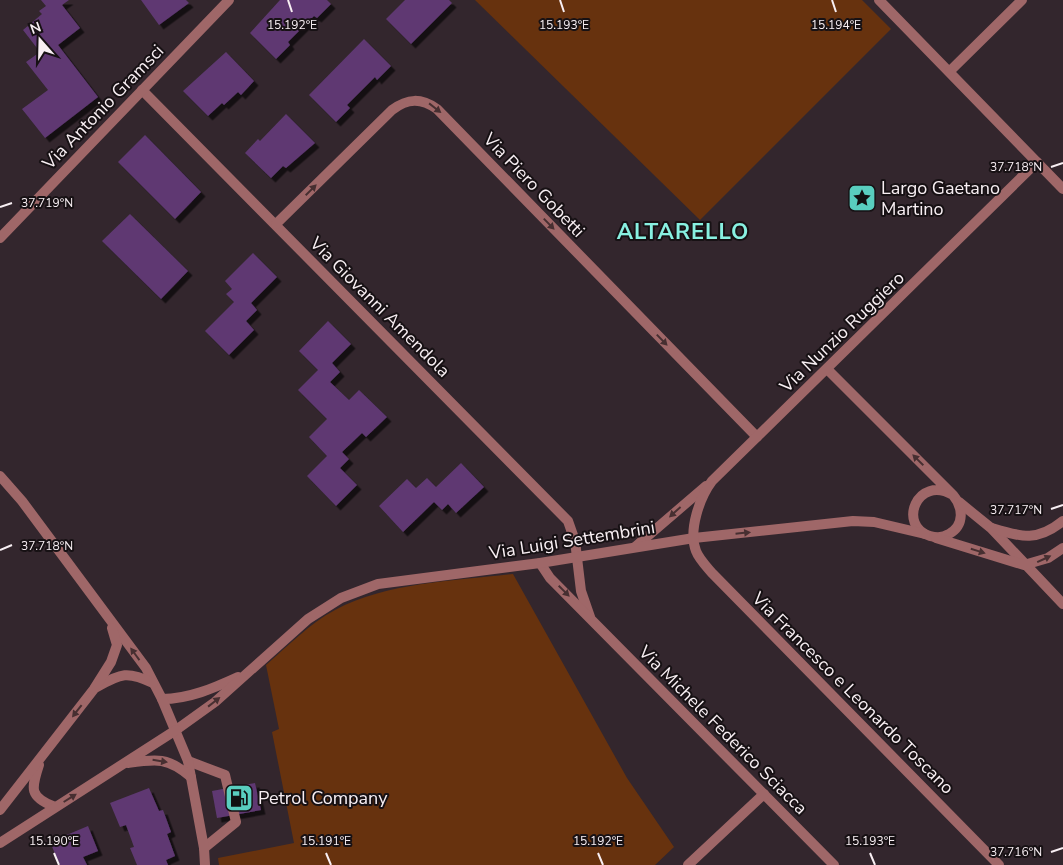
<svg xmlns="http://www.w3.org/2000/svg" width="1063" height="865" viewBox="0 0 1063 865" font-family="'Nunito Sans',sans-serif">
<defs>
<filter id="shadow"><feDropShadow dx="4.5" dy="4.5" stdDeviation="0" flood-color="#0009"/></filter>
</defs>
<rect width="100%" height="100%" fill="#33262d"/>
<g fill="#67320e">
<polygon points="475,0 862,0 891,29 700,220"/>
<path d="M513,574L627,778L674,847L655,865H219L218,858L294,843L272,732L279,729L266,665C288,646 309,624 335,610C388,582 455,581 513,574Z"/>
</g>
<g fill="#5e3972" filter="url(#shadow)">
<polygon points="41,0 69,0 62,5 80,28 58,45 98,97 45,138 22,109 48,90 26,62 40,52 23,30 42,14 39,11 46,6"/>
<polygon points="141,0 186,0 189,3 159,25"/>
<polygon points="280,0 327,0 331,4 317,18 314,16 288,42 290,45 276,59 250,33"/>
<polygon points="405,0 449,0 452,3 411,44 386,19"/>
<polygon points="364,39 391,66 377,80 375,77 347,105 350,108 336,122 309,95"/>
<polygon points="226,52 254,81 241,95 238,92 224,105 222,103 208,116 183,91"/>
<polygon points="286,114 315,143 286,168 283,166 271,178 245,153 258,139 260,141"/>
<polygon points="145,135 201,192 175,219 118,162"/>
<polygon points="130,214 188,271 161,299 102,241"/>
<polygon points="253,253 277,277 251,303 257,310 246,321 254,330 229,355 205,331 234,302 226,294 232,289 225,281"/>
<polygon points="328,321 351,344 332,363 340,372 330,382 349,400 359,390 387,417 366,437 362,433 342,452 349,459 340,468 357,485 336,506 307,476 327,456 309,437 327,419 298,390 318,370 299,351"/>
<polygon points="461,463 484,487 456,513 448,504 442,510 434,502 403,532 379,506 407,479 416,488 427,478 436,487"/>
<polygon points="255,783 261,810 217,818 212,791"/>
<polygon points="149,788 159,811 163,810 171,832 167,834 175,856 166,860 168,865 137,865 130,848 134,847 126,825 120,827 110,803"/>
<polygon points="88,826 98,851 83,857 87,865 60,865 50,842"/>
</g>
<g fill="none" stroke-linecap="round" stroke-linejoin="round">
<polyline stroke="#9f6768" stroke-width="10" points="188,761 225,775 236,822 204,848"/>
<g stroke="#9f6768" stroke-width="10">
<polyline points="879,0 1063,189"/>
<polyline points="950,71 1022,0"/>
<polyline points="142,90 568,521 575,541 581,591 590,617"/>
<path d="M276,224L392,110C408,98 421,98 437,109L757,437"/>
<path d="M827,369L953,495C963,507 965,525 949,534C943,538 937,538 930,536C897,526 917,474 953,495"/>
<polyline points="959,502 991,528 1063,604"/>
<path d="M992,528C1022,537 1037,542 1063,521"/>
<polyline points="936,538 1024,565 1048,558 1063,548"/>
<polyline points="635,547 706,486"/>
<polyline points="540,563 550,578 834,865"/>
<path d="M162,699C189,699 214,688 238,677"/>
<polyline points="176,730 215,702 308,619 341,598 378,584 540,563 694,538 853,521 874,522 925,534"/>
<polyline points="688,865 764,794"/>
<path d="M999,865L712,573C707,567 699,559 696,551C688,530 700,497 712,481L1037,162"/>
</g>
<g stroke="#9f6768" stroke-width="10">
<polyline points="0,238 229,0"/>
<polyline points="0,476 22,501 146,668 162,699 188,761 204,848 205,865"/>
<path d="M97,687C121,673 128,671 153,683"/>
<path d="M128,763C156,759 168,757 191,777"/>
<path d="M39,765C31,789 29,797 55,807"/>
<polyline points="0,810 94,689 111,662 117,645 112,628"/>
<polyline points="0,843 176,730"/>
</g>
</g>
<defs><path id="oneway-solid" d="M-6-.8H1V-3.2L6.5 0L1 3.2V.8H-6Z" transform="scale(1.25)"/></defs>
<g fill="#472f31">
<use href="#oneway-solid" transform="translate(435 108) rotate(38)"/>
<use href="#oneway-solid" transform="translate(311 190) rotate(-45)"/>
<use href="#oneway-solid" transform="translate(549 224) rotate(46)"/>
<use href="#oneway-solid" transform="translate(662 340) rotate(46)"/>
<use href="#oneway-solid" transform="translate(918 460) rotate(-135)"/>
<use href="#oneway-solid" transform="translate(675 512) rotate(138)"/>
<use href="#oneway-solid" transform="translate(743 533) rotate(-6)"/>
<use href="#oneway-solid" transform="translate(978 551) rotate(17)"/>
<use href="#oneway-solid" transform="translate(1044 559) rotate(-25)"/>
<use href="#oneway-solid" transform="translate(564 591) rotate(45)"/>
<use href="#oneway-solid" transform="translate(135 654) rotate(-126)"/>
<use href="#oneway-solid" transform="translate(214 702) rotate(-38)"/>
<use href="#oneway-solid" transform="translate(77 711) rotate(128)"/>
<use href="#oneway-solid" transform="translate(160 761) rotate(9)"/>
<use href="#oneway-solid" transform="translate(70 798) rotate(-32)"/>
</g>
<path fill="none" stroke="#f8eff3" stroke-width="2" d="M288,0L292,12M560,0L564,12M832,0L836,12M1051,167L1063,163M0,207L12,203M1051,509L1063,505M0,550L12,545M1051,852L1063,848M54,853L59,865M326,853L331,865M598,853L603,865M870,853L875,865"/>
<defs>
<symbol id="sight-square" viewBox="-11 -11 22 22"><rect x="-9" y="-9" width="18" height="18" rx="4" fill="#59cebf" stroke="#171114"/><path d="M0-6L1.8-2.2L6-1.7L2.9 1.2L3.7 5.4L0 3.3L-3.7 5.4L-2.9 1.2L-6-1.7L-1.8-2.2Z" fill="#111"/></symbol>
<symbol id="fuel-square" viewBox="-11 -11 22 22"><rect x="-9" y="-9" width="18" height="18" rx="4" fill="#59cebf" stroke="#171114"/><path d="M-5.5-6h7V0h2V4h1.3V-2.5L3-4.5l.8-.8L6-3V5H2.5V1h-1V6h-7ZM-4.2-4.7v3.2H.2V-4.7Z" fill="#111"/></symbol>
</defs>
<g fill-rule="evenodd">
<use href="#sight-square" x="846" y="182" width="32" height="32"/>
<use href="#fuel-square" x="223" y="782" width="32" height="32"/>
</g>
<g text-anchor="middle" stroke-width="4" stroke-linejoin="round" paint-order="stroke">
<g font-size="18" fill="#f8eff3" stroke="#171114">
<text transform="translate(103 107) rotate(-46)" y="6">Via Antonio Gramsci</text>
<text transform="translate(534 185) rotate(46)" y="6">Via Piero Gobetti</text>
<text transform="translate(380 307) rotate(45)" y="6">Via Giovanni Amendola</text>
<text transform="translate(842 332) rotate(-44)" y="6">Via Nunzio Ruggiero</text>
<text transform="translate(572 540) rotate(-9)" y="6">Via Luigi Settembrini</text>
<text transform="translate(853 693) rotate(45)" y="6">Via Francesco e Leonardo Toscano</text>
<text transform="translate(723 730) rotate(45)" y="6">Via Michele Federico Sciacca</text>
</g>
<g font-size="18" fill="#f8eff3" stroke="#171114" text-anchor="start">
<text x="881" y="194">Largo Gaetano<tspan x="881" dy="21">Martino</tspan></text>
<text x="258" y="804">Petrol Company</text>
</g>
<g font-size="22" font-weight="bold" letter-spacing="1" fill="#88f0e1" stroke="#171114">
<text x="683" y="239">ALTARELLO</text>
</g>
</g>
<g font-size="12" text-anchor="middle" fill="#f8eff3" stroke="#171114" stroke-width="4" stroke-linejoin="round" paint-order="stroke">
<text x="292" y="29">15.192°E</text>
<text x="564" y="29">15.193°E</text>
<text x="836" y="29">15.194°E</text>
<text x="1016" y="171">37.718°N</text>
<text x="47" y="207">37.719°N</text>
<text x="1016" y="514">37.717°N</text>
<text x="47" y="550">37.718°N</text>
<text x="54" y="845">15.190°E</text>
<text x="326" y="845">15.191°E</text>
<text x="598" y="845">15.192°E</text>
<text x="870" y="845">15.193°E</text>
<text x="1016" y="856">37.716°N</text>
</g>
<g transform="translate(40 40) rotate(340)" stroke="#171114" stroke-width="4" paint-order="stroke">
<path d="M0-4L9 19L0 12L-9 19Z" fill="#f8eff3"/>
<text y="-8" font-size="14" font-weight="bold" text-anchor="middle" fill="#f8eff3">N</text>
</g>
</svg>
